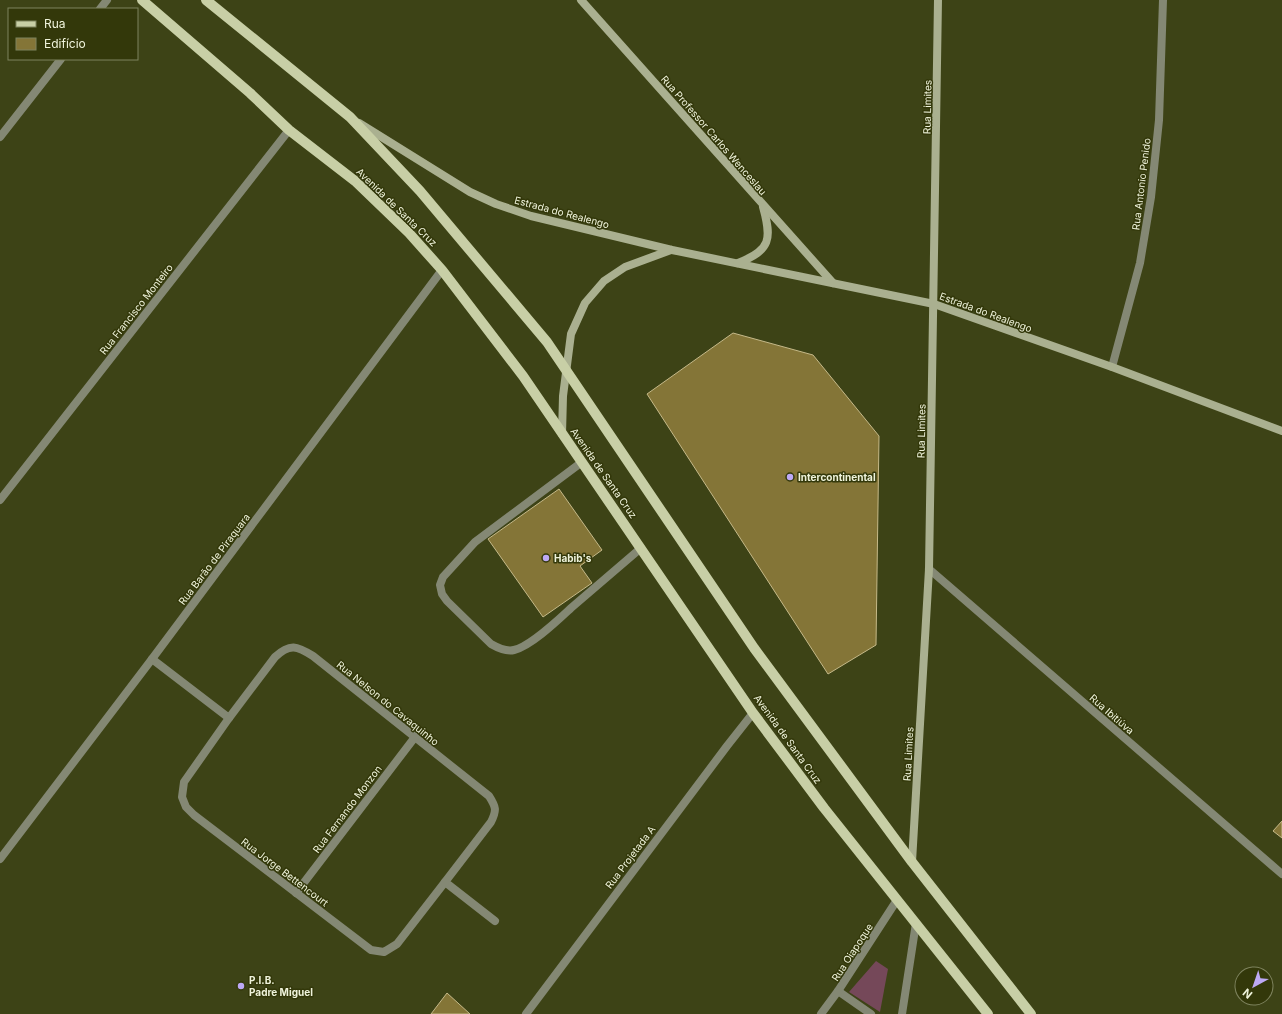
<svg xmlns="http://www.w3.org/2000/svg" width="1282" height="1014" viewBox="0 0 1282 1014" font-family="Inter,sans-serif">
<rect width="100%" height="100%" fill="#3d4316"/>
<polygon fill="#754859" points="876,961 888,969 880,1012 849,992"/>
<g fill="#847537" stroke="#c5b989">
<polygon points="733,333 813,355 879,436 876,645 828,674 647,394"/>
<polygon points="559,489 602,550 580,566 592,583 543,617 488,539"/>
<polygon points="1282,821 1282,838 1273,831"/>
<polygon points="447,993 470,1014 431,1014"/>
</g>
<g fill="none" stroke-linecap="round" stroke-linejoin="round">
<path stroke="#848874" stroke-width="8" d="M582,462L475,542L443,577L440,585L442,594L447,601L491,644C498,648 506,652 514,650C531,646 558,620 571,608C594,588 618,568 641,548"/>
<g stroke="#848874" stroke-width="8">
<polyline points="100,9 107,0"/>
<polyline points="0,137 61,59"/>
<polyline points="1112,367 1140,263 1151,197 1159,120 1163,0"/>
<polyline points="0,500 289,130"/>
<polyline points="929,569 1282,874"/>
<path d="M152,659L229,718L275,657C290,643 297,646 313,656L489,796C496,807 497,810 491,822L445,882L495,921"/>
<polyline points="229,718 184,782 182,797 186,807 194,815 371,950 384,952 397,944 445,882"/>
<polyline points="0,859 152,659 442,270"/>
<polyline points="296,893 415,737"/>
<polyline points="838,991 871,1014"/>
<polyline points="526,1014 727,746 753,713"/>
<polyline points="821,1014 838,991 897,900"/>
<polyline points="902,1014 916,923"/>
</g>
<g stroke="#aab090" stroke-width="8">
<polyline points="581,0 833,283"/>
<polyline points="359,123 470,192 496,204 531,216 672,250 934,304 1112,367 1282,431"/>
<path d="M738,263C771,250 772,239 763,207"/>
<polyline points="562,434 563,396 571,334 585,303 604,281 625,267 671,250"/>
<polyline points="912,862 929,569 938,0"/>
</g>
<g stroke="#c8cfa6" stroke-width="10">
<polyline points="142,0 250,93 289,130 355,181 409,233 442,270 523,376 753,713 824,808 988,1014"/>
<polyline points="206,0 350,117 420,191 547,342 754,648 912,862 1031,1014"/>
</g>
</g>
<g fill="#bda9f5" stroke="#33380a" stroke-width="1.5">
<circle cx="790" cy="477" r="4"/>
<circle cx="546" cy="558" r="4"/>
<circle cx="241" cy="986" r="4"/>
</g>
<g text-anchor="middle" stroke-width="3" stroke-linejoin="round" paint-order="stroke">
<g font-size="10" fill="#eff3db" stroke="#33380a">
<text transform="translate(927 107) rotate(-89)" y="4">Rua Limites</text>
<text transform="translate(714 135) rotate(49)" y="4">Rua Professor Carlos Wenceslau</text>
<text transform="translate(1141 184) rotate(-83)" y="4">Rua Antonio Penido</text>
<text transform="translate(397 207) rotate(44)" y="4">Avenida de Santa Cruz</text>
<text transform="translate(562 212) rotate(15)" y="4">Estrada do Realengo</text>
<text transform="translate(136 309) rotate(-52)" y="4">Rua Francisco Monteiro</text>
<text transform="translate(986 312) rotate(20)" y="4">Estrada do Realengo</text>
<text transform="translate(921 431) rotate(-89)" y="4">Rua Limites</text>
<text transform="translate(604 473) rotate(55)" y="4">Avenida de Santa Cruz</text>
<text transform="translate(214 559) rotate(-53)" y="4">Rua Barão de Piraquara</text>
<text transform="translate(388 703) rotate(39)" y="4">Rua Nelson do Cavaquinho</text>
<text transform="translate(1112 714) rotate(41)" y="4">Rua Ibitiúva</text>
<text transform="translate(788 739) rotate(54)" y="4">Avenida de Santa Cruz</text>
<text transform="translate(908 754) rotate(-87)" y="4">Rua Limites</text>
<text transform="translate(347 809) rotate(-53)" y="4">Rua Fernando Monzon</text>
<text transform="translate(630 857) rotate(-53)" y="4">Rua Projetada A</text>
<text transform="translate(285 872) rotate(37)" y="4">Rua Jorge Bettencourt</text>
<text transform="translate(852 952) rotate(-57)" y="4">Rua Oiapoque</text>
</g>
<g font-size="10" font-weight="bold" fill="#eff3db" stroke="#33380a" text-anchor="start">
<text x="798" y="481">Intercontinental</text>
<text x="554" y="562">Habib's</text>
<text x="249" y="984">P.I.B.<tspan x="249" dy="12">Padre Miguel</tspan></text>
</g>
</g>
<rect x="8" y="8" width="130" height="52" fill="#33380a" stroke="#7e835e"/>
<rect x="16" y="21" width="20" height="6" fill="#c8cfa6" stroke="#7e835e"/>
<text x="44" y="28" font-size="12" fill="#eff3db">Rua</text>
<rect x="16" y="38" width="20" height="12" fill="#847537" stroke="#7e835e"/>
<text x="44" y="48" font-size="12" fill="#eff3db">Edifício</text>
<g transform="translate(1254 986) rotate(220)"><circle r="19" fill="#33380a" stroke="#7e835e"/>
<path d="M0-3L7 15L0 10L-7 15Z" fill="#bda9f5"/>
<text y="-6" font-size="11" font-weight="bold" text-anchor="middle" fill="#eff3db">N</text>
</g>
</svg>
